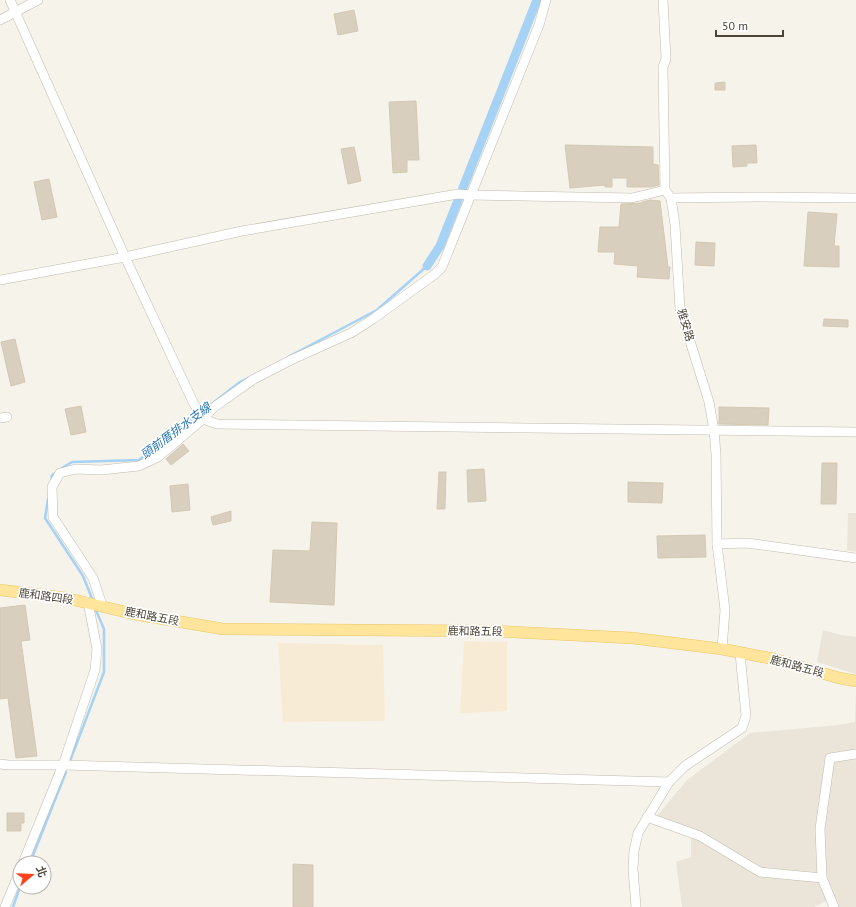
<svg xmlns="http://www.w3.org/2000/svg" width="856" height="907" viewBox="0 0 856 907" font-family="'PT Sans','Noto Sans TC',sans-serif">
<rect width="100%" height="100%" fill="#f6f3eb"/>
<g fill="#eae5d8">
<polygon points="848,513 856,513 856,552 847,550"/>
<polygon points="823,630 841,635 856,637 856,674 817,662"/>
<polygon points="856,692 856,907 837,907 834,897 814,907 682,907 676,862 691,857 691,829 657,816 687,780 750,733 838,725 855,722"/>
</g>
<g fill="#f8ebd6">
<polygon points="464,641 507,642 507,711 460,713"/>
<polygon points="278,643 383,645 385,721 283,722"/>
</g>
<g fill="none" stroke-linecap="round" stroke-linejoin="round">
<g stroke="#a5d2f5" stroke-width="2.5">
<polyline points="288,357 377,310 427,266"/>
<polyline points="62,468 72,462 139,460 240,382 252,376"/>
<polyline points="51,482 52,475 57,472"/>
<polyline points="48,499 45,518 83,576 93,601"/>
<polyline points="70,761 104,672 104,629 95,608"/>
<polyline points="30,863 66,772"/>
<polyline points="13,907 20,887"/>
</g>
<polyline stroke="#a5d2f5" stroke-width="9" points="427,266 440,246 537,0"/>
</g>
<g fill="#d9cfbf" stroke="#d4c8b2">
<polygon points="354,10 358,31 338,35 334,14"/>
<polygon points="725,82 725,90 715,90 715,83"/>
<polygon points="416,101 419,160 407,160 407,172 393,173 389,102"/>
<polygon points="565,145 653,147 653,164 658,165 659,185 652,187 627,187 627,178 612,178 612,187 605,187 605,185 570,188"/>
<polygon points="756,145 757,163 747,163 747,166 733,167 732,146"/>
<polygon points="354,147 361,181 348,184 341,149"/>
<polygon points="49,179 57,217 42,220 34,182"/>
<polygon points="650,200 660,201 668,267 670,267 669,279 637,277 638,266 614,264 615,252 598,252 600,227 619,227 621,204 642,203 642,202"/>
<polygon points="808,212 837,214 834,246 839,246 839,267 804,266"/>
<polygon points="696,242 715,243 714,266 695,265"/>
<polygon points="824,319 848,320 848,327 823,326"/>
<polygon points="15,339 25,382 11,386 1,342"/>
<polygon points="81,406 86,432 71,435 65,409"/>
<polygon points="719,407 769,408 768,425 719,424"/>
<polygon points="183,444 189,451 171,465 166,459"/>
<polygon points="822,463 837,463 836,504 821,504"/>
<polygon points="484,469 486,501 468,502 467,470"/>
<polygon points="439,472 446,472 445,509 437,509"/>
<polygon points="628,482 663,483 662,503 628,502"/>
<polygon points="188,484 190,510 172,512 170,486"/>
<polygon points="231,511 231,521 213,525 211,517"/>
<polygon points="312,522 337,523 334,605 270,602 273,550 310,551"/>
<polygon points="705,535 706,557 658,558 657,536"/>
<polygon points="25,605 30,640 21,641 37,756 16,758 8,698 0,699 0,608"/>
<polygon points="7,813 24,813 24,823 21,823 21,831 7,831"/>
<polygon points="293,864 313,865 313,907 293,907"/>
</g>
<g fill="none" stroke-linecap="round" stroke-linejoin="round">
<defs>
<g id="minor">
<polyline points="10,0 125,257 193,402 203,419 217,424 856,432"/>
<polyline points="663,0 666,59 663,67 665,190 671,198 675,225 680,309 709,402 714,430 716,454 717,544 725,610 722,649"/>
<polyline points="0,20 38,0"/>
<polyline points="671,198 755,197 856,198"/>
<polyline points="0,280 125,257 242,231 458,194 470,195 632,198 665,190"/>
<polyline points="0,418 7,417"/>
<polyline points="717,544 747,543 856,558"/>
<polyline points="102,605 93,578 53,517 52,487 60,473 76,469 101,470 139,466 158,457 203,419 213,408 254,379 291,360 351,333 373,319 435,274 442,267 539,25 546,0"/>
<polyline points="0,764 8,765 63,765 669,782"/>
<polyline points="647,817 700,836 760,872 822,878"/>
<polyline points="23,863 63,765 95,670 97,649 88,602"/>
<polyline points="5,907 20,871"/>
<polyline points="636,907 633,869 634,851 638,833 669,782 685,766 742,728 746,716 740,653"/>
<polyline points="834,907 822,878 820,829 830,758 856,754"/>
</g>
<polyline id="major" points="0,590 66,598 134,614 223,629 493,631 632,638 722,649 774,659 839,678 856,681"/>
</defs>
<use href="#minor" stroke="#c2bbac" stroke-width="10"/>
<use href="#major" stroke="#ebc663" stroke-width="12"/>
<use href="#minor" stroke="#fff" stroke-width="9"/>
<use href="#major" stroke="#ffe59b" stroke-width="11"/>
</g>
<g text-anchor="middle" stroke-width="3.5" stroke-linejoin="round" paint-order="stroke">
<g font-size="11" fill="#4b4438" stroke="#fff">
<text transform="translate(686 325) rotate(74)" y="4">雅安路</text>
<text transform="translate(46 596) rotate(8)" y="4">鹿和路四段</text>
<text transform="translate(152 616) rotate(11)" y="4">鹿和路五段</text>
<text transform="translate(475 631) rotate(1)" y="4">鹿和路五段</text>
<text transform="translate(797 666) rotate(15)" y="4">鹿和路五段</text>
</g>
<g font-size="12" font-style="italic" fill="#2876b6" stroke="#fff">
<text transform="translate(176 431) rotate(-37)" y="4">頭前厝排水支線</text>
</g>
</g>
<g transform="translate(32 875) rotate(71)"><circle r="19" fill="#ffffff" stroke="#b7b4af"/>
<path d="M0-3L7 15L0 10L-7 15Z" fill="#ff4219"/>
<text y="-6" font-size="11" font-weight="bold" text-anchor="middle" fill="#4b4438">北</text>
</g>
<path d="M716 30v6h67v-6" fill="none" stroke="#4b4438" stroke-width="2"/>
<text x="722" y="30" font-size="12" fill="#4b4438" stroke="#ffffff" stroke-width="3" paint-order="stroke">50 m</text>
</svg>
